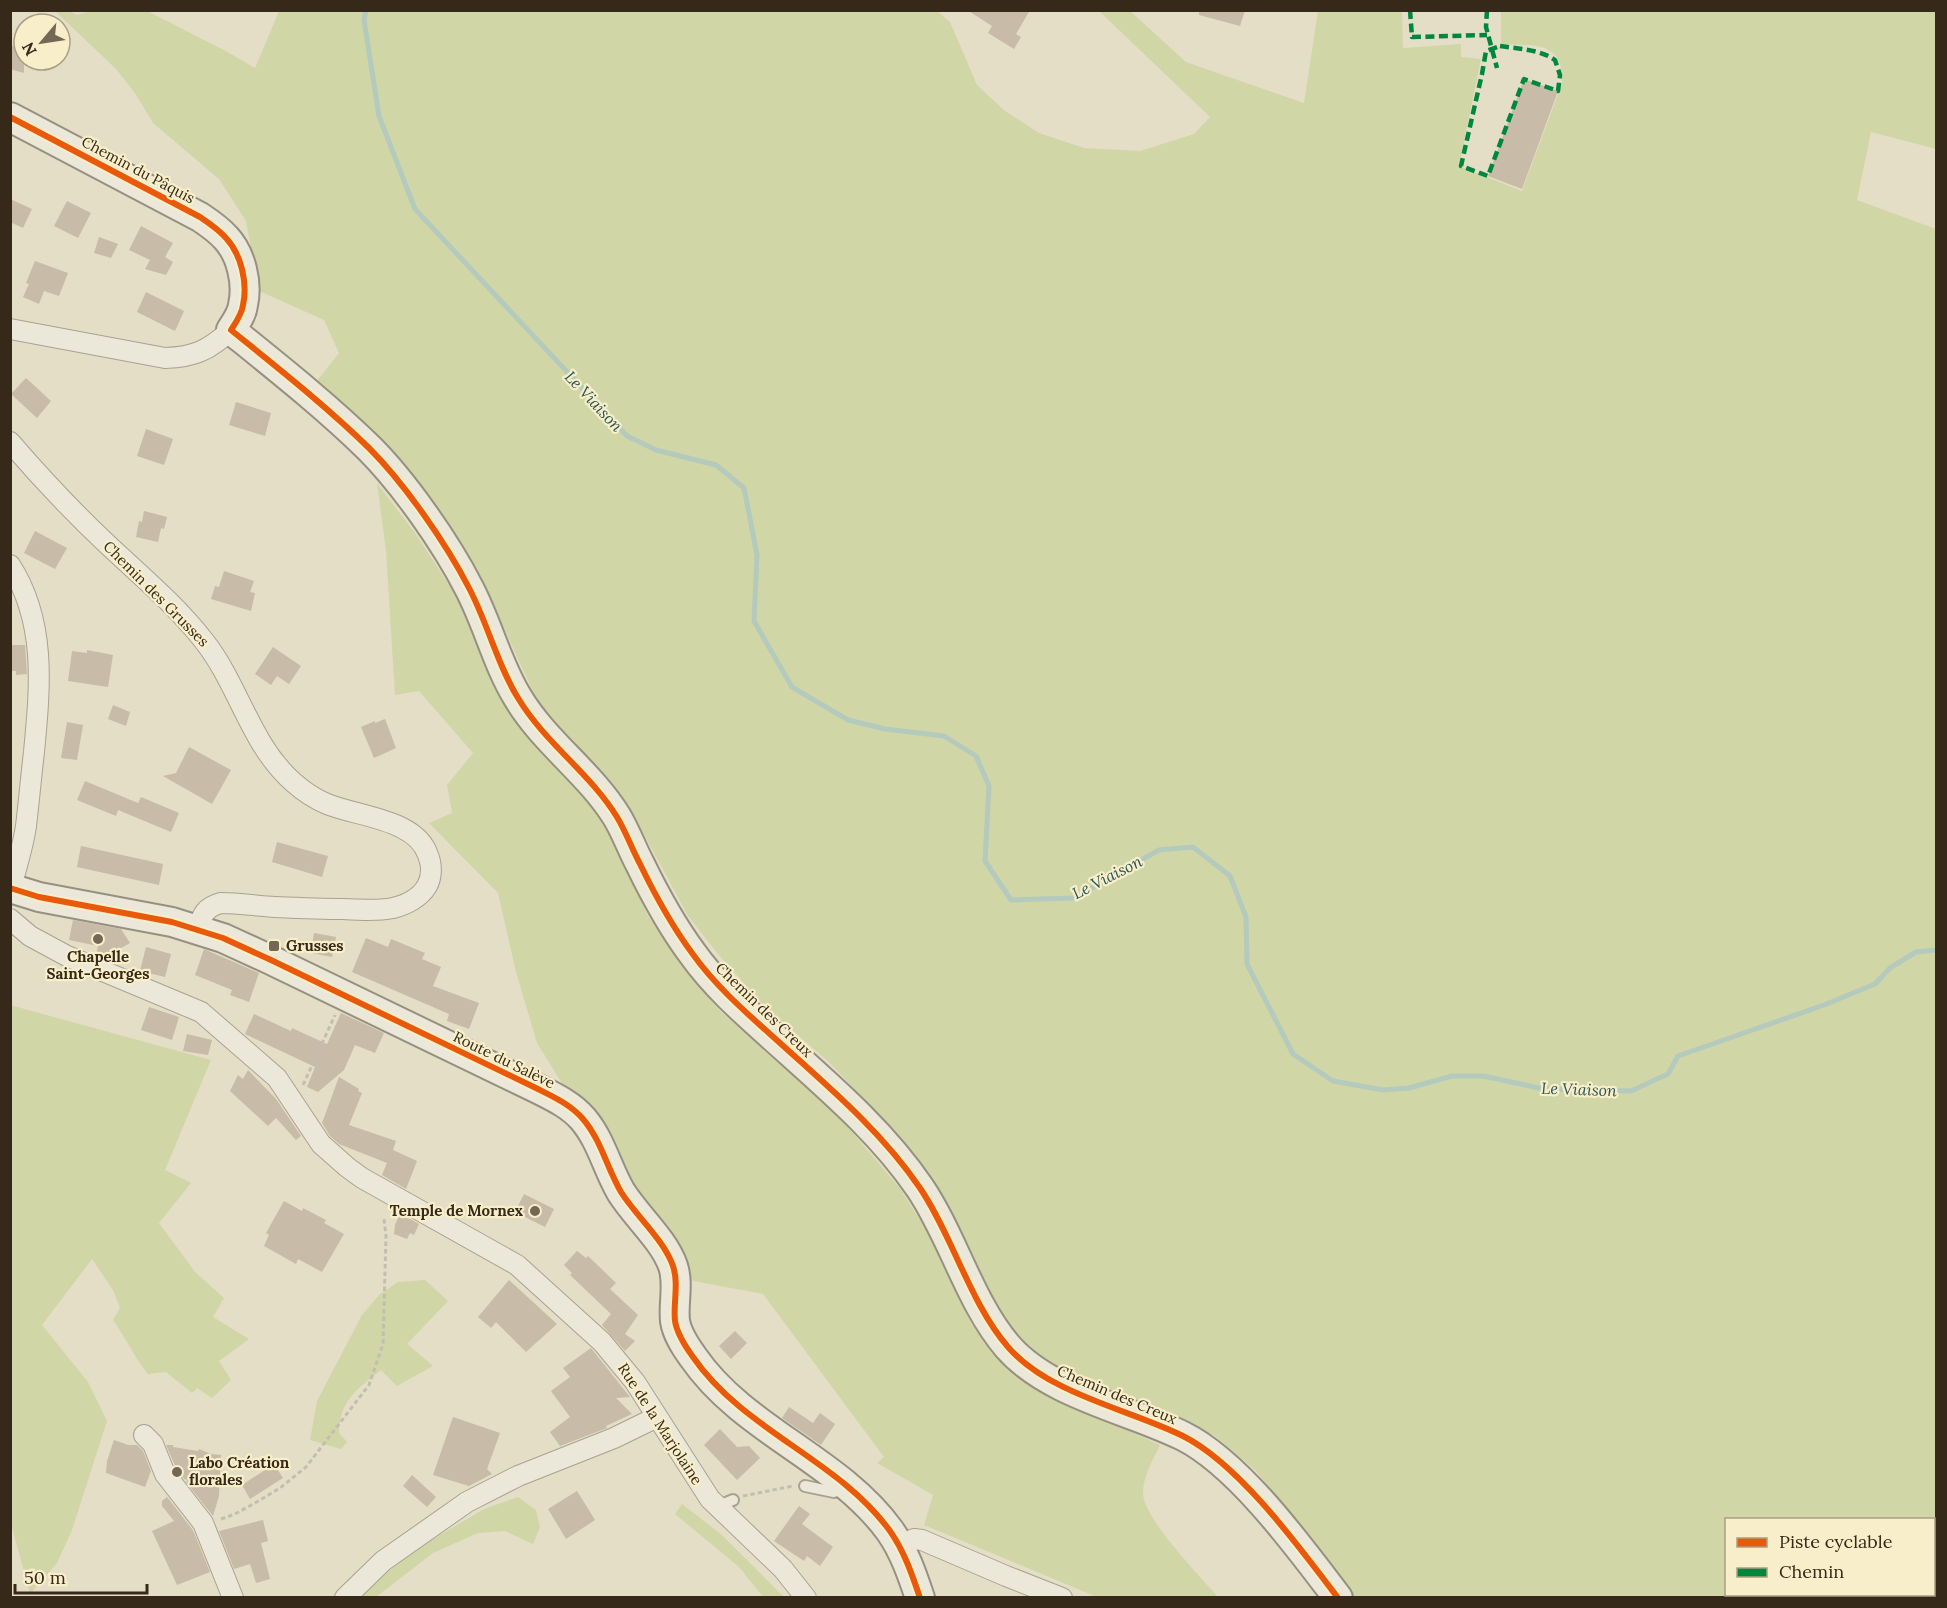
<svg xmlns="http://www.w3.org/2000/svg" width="1947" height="1608" viewBox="0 0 1947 1608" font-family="Lora,serif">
<rect width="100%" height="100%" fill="#e4dec6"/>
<g fill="#d1d6a7" fill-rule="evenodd">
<path d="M55,11H69L77,15L91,11H147L224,50L255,68L279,11H937L950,22L977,85L1005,111L1039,133L1084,148L1140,151L1194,134L1210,117L1099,11H1130L1186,62L1304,103L1318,11H1402L1403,48L1461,44V57L1481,59L1459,166L1522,191L1562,83C1564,40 1533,46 1501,44V11H1936V149L1871,132L1857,200L1936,229V1597H1355L1256,1471L1214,1435L1065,1374L1015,1338L1000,1313L948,1210L914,1159L873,1109L829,1062L764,1006L717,953L688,916L633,814L616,789L556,725L533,692L477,569L438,511L316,382L339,353L324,320L259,291L246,221L219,179L153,123L135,93L116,69ZM1726,1520H1934V1594H1726Z"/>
<path d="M377,483L415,533L457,597L494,687L512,718L543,756L586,798L609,831L647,914L686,972L721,1012L829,1105L899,1187L927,1231L971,1323L997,1357L1020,1378L1046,1394L1160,1445C1153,1460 1143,1476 1143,1493C1143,1518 1200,1576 1218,1597H1097L924,1525L933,1495L877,1463L884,1457L763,1294L688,1280L641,1203L588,1105L563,1085L537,1043L516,972L498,893L429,823L452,813L447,785L473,753L419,691L395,695L386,551Z"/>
<path d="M10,1005L211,1060L165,1170L191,1183L159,1223L195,1272L224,1298L213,1317L249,1339L219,1361L231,1380L212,1398L197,1388L192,1393L166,1372L148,1374C134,1357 126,1338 113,1320L120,1308L113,1290L92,1259L42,1325L88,1382L107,1421L72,1530L57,1563L30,1594L10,1520Z"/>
<path d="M425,1280L448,1301L407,1344L433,1366L397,1386L381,1370C356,1390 340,1400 339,1433L347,1442L341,1449L310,1440L317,1401L362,1315L380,1294L398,1282Z"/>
<polygon points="518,1497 536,1510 540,1527 533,1544 505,1531 478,1533 433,1553 376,1597 362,1597 360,1594 418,1548 484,1509"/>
<polygon points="682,1504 722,1535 784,1597 763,1597 739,1567 675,1514"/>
</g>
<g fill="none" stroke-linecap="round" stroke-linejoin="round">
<polyline stroke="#b3cabd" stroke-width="5" points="366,10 364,20 379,116 415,209 627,436 656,450 716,465 744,488 757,555 754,621 792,687 848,720 885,729 944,736 976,756 989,786 985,861 1011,900 1074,898 1159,850 1193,847 1230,876 1246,917 1247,964 1293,1054 1333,1081 1383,1090 1409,1088 1452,1076 1483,1076 1544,1089 1631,1091 1668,1074 1678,1056 1824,1005 1875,984 1890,968 1916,952 1936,950"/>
</g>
<g fill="#c8bba7">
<polygon points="967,10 1030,10 1016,34 1021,37 1014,49 988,33 992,26"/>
<polygon points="1199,10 1245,10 1240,26 1199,15"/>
<polygon points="10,45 24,49 24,73 10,69"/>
<polygon points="1524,79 1558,91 1522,189 1488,176"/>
<polygon points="10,199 32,209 23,228 10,222"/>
<polygon points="67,201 91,213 78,238 54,226"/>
<polygon points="141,226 173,243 165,257 173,262 166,275 145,269 150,260 129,250"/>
<polygon points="99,237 118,244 111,258 94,253"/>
<polygon points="35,261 68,273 59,296 44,291 39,304 23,297 29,284 26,283"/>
<polygon points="146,292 184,311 175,331 137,312"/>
<polygon points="26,378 51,401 37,418 11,394"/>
<polygon points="236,402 271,413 265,436 229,425"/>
<polygon points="146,429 173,439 164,465 137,456"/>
<polygon points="144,511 167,517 164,529 161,528 158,542 136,537 139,521 142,522"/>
<polygon points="35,531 67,548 55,569 24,553"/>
<polygon points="224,571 254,581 250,592 255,593 251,611 211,599 215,586 219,587"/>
<polygon points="10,645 25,645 27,674 16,675 16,671 10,671"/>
<polygon points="273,647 301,666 289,684 277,676 271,685 255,674"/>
<polygon points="87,650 113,655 108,687 68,681 72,651 87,653"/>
<polygon points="113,705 130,712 126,726 108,719"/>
<polygon points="385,719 396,748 374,758 361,727 375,721 375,723"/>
<polygon points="67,722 83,725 77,760 61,758"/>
<polygon points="189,747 231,770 212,804 163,776 176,773"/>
<polygon points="85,781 138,803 141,797 179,813 171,832 118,810 116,816 77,800"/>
<polygon points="277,842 328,856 322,877 272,862"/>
<polygon points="81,846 163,864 159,885 77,867"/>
<polygon points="73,920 121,929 130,943 116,951 114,960 101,957 96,955 98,946 69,940"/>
<polygon points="314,933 336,937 332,957 311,953"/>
<polygon points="366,938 388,947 391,939 425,953 422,959 441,967 433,986 479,1003 469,1029 447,1021 449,1014 352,972"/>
<polygon points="146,947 171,954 165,977 140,971"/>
<polygon points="204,949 259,973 249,1002 230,995 232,990 195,975"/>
<polygon points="149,1007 179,1017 172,1040 141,1030"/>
<polygon points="341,1013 384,1033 375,1053 355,1045 344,1070 318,1092 307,1087 315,1067 245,1034 254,1014 291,1031 292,1028 327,1044"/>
<polygon points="187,1034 212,1040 208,1055 183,1051"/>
<polygon points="248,1070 276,1099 301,1136 296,1140 276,1118 268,1126 230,1091 238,1075 243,1079"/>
<polygon points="339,1077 359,1089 358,1091 362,1093 349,1125 396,1141 393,1150 417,1161 406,1189 382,1175 387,1163 339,1144 330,1136 322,1123"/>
<polygon points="524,1194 554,1209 545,1227 515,1212"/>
<polygon points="284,1201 302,1211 303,1208 326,1220 324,1223 344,1234 322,1272 298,1259 296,1264 264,1246 269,1235 266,1233"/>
<polygon points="400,1213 419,1224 414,1235 410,1233 407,1239 394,1234 395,1225"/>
<polygon points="577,1251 586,1258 588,1256 616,1283 610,1289 638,1315 625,1334 635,1341 625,1351 602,1325 611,1314 570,1275 572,1273 564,1265"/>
<polygon points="509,1280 557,1324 526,1352 496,1322 491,1328 478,1317"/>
<polygon points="735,1331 747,1343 731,1359 719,1346"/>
<polygon points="591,1348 630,1397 616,1398 632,1414 606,1426 607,1428 560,1446 550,1432 570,1417 551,1391 570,1377 563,1368"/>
<polygon points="789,1407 813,1423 820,1413 835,1424 821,1445 782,1418"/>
<polygon points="453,1417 500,1433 487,1469 492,1474 469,1486 433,1475"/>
<polygon points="720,1429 737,1447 749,1446 760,1458 737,1480 704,1445"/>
<polygon points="114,1440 128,1445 137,1445 143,1451 151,1471 145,1487 106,1473 107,1461"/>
<polygon points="166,1445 173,1445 173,1447 198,1451 199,1449 211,1454 221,1455 219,1496 213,1516 186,1482 188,1480 184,1479 176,1468"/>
<polygon points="274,1464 283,1478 250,1499 242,1485"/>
<polygon points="412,1475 436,1497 427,1507 403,1486"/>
<polygon points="577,1491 595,1520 566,1539 548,1509"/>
<polygon points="167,1497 192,1529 195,1535 193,1536 195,1535 210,1572 177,1585 152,1531 174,1521 162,1506 162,1501"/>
<polygon points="799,1506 810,1514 802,1524 833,1547 820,1566 807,1556 804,1561 774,1541"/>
<polygon points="263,1520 268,1541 261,1543 270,1579 256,1583 250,1564 234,1569 219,1531"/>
</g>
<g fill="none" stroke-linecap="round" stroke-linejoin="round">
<defs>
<g id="lane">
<polyline points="805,1486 834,1492 842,1490"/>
<polyline points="716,1507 733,1500"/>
</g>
<g id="street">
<path d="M10,329L165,358C195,357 209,350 231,330"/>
<path d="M10,442C41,478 73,512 107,544C140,575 176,605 204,641C239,685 250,744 293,782C303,791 315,799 327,804C359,817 416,819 428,855C432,865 432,877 427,886C420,898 405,905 393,908C377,911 360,910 343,909C321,909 298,908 275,907C257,906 239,903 221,903C205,907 202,915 198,929"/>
<path d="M10,565C47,622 40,688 34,752C31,777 29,801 26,826C23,847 16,868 11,888"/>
<polyline points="10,919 30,936 67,956 201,1012 277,1078 321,1144 347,1167 362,1178 517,1265 602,1342 635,1382 710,1499 783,1569 806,1598"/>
<polyline points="144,1435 153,1444 165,1474 203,1523 233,1598"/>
<polyline points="899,1545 914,1539 922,1540 1006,1576 1062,1598"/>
<polyline points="345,1598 383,1561 467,1502 518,1476 614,1438 657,1417"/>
</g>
<g id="secondary">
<path d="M10,117L200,217C209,223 219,230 226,238C241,254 248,283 243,305C242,314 236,322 231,330C278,368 326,406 369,448C404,483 446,543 469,588C488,624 497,664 518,698C545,743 590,773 617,817C626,832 632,849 640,864C655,895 672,926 692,953C714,984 742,1009 770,1034C823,1082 880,1129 920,1188C953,1237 970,1303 1008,1347C1049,1394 1128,1409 1183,1436C1239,1464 1300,1548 1338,1598"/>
<path d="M10,888L39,897L172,922L223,938L271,960L538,1089C554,1097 571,1105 583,1119C601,1140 607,1168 621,1192C636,1216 664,1240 673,1266C679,1284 673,1303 675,1321C677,1334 685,1346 693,1357C744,1431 838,1459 890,1531C904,1551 912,1574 920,1598"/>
</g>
</defs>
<use href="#lane" stroke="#a8a290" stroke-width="14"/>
<use href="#street" stroke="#a8a290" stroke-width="22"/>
<use href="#secondary" stroke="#979080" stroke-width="32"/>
<g stroke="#c3beb0" stroke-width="3" stroke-dasharray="4.5 3" stroke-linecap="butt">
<polyline points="303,1085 335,1015"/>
<polyline points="743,1496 793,1486"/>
<polyline points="221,1519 235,1514 255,1503 280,1488 306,1467 369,1385 383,1344 386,1236 384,1219"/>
</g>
<use href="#lane" stroke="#ebe7d9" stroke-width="10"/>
<use href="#street" stroke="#ebe7d9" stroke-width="20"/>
<use href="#secondary" stroke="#ebe7d9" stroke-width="28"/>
<g stroke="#00873e" stroke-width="4.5" stroke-dasharray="9 4.5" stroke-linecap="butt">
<polyline points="1410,10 1412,37 1487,35"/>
<polyline points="1487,10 1486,27 1497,68"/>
<path d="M1500,46C1519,49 1539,49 1555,60L1560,75L1558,91L1524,79L1488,176L1461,166L1482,74L1486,51Z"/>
</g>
<defs>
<g id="cycleway">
<path d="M10,117L200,217C209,223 219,230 226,238C241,254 248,283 243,305C242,314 236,322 231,330C278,368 326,406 369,448C404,483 446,543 469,588C488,624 497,664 518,698C545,743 590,773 617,817C626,832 632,849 640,864C655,895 672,926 692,953C714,984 742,1009 770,1034C823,1082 880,1129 920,1188C953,1237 970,1303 1008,1347C1049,1394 1128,1409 1183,1436C1239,1464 1300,1548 1338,1598"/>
<path d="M10,888L39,897L172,922L223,938L271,960L538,1089C554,1097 571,1105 583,1119C601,1140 607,1168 621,1192C636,1216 664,1240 673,1266C679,1284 673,1303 675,1321C677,1334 685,1346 693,1357C744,1431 838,1459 890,1531C904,1551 912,1574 920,1598"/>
</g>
</defs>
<use href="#cycleway" stroke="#f8eec9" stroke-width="10"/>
<use href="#cycleway" stroke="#e8590c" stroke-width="6"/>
</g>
<g fill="#736856" stroke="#f8eec9" stroke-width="2">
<circle cx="98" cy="939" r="6"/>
<rect x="268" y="940" width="12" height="12" rx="3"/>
<circle cx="535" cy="1211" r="6"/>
<circle cx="177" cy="1472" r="6"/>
</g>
<g text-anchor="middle" stroke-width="4.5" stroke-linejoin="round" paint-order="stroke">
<g font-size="15" fill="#362919" stroke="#f8eec9">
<text transform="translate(138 170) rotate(28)" y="5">Chemin du Pâquis</text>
<text transform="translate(156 594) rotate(45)" y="5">Chemin des Grusses</text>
<text transform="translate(764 1010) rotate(44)" y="5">Chemin des Creux</text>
<text transform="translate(504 1060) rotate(26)" y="5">Route du Salève</text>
<text transform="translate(1117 1395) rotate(23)" y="5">Chemin des Creux</text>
<text transform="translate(660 1424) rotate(57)" y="5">Rue de la Marjolaine</text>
</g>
<g font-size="15" font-weight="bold" fill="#362919" stroke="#f8eec9" text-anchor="start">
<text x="286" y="951">Grusses</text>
<text x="98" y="962" text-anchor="middle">Chapelle<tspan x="98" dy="17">Saint-Georges</tspan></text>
<text x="523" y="1216" text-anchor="end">Temple de Mornex</text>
<text x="189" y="1468">Labo Création<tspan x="189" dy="17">florales</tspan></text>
</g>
<g font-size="16" font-style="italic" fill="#275657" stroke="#f8eec9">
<text transform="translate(594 401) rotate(47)" y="6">Le Viaison</text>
<text transform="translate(1107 877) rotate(-27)" y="6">Le Viaison</text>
<text transform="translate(1579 1089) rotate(2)" y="6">Le Viaison</text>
</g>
</g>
<rect width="1947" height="1608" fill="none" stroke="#362919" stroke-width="24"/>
<rect x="1725" y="1518" width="210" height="78" fill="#f8eec9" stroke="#aa9f83" stroke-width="1.5"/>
<rect x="1737" y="1538" width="30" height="9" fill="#e8590c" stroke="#aa9f83" stroke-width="1.5"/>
<text x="1779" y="1548" font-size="18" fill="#362919">Piste cyclable</text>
<rect x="1737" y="1568" width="30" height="9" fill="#00873e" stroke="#aa9f83" stroke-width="1.5"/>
<text x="1779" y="1578" font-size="18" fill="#362919">Chemin</text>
<g transform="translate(42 42) rotate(241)"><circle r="28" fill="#f8eec9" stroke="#aa9f83" stroke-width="1.5"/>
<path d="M0-4.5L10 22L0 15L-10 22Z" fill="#736856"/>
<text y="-9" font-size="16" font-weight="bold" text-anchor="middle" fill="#362919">N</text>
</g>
<path d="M15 1584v9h132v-9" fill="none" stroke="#362919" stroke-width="3"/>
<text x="24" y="1584" font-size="18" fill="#362919" stroke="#f8eec9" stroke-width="4.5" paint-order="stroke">50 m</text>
</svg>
